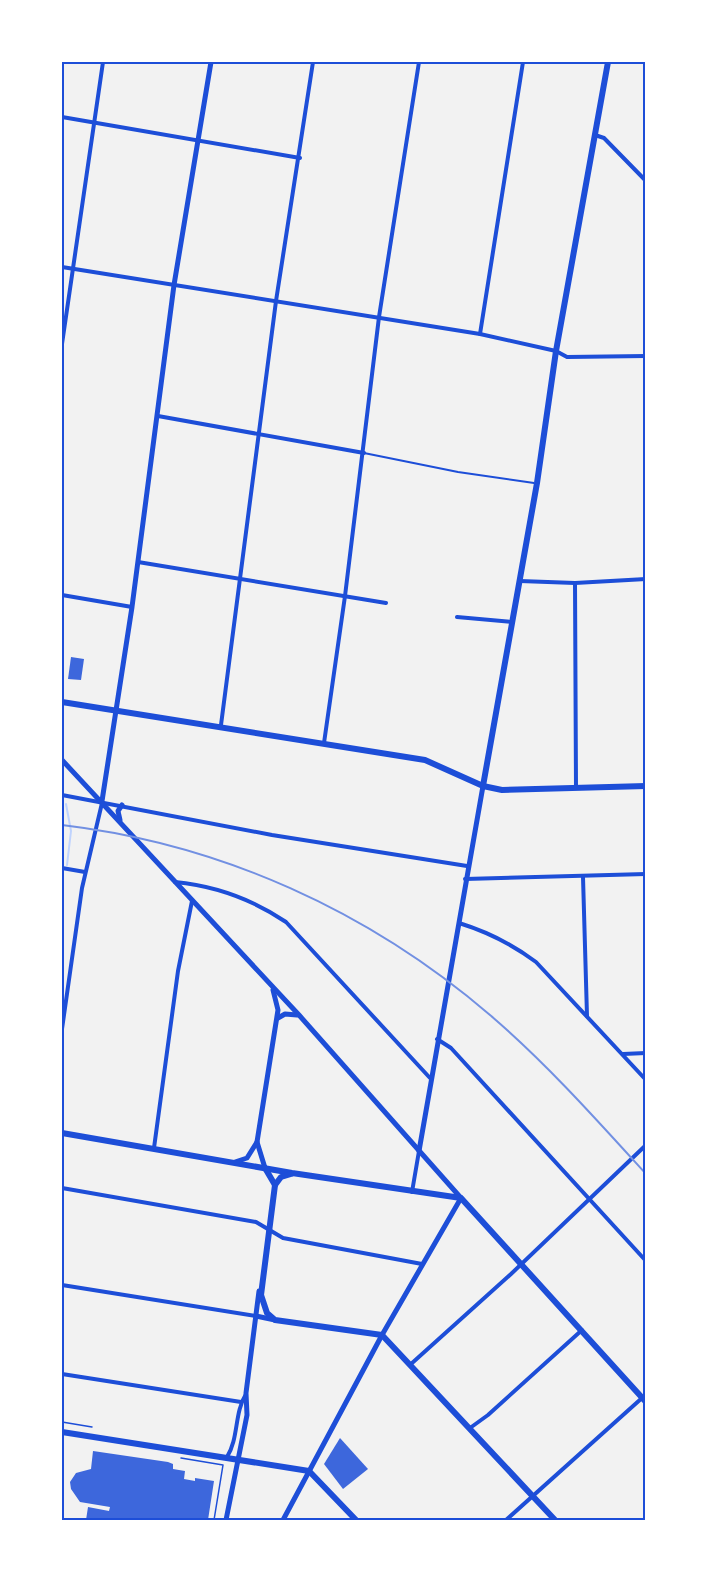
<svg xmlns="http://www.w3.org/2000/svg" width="707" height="1582" viewBox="0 0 707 1582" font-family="Montserrat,sans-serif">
<rect width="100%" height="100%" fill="#f2f2f2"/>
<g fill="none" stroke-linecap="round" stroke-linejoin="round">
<polyline stroke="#bfd3fe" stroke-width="2" points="66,804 71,831 67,865"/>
</g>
<g fill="#3d67dc">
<polygon points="71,657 84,659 81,680 68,679"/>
<polygon points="340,1438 368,1469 343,1489 324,1464"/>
<polygon points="93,1451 168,1462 173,1464 173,1469 185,1471 184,1479 195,1481 195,1478 214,1481 208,1520 86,1520 88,1507 109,1511 110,1507 80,1502 71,1489 70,1482 76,1473 91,1469"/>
</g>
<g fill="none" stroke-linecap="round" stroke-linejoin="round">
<g stroke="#1d4ed8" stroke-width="1.5">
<polyline points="62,1422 92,1427"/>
<polyline points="181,1458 223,1465 214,1520"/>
</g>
<polyline stroke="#1d4ed8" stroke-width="2" points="364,453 458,472 534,483"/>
<g stroke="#1d4ed8" stroke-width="4">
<polyline points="62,117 300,158"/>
<polyline points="595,135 604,138 646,181"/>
<polyline points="62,267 480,334 556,351 567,357 646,356"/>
<polyline points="480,334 523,62"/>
<polyline points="62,344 103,62"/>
<polyline points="158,416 364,453"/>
<polyline points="138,562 386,603"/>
<polyline points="520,581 575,583 646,579"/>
<polyline points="575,583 576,788"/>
<polyline points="62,595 132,607"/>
<polyline points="457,617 512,622"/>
<polyline points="221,725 276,301 313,62"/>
<polyline points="324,743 345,596 379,317 419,62"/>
<polyline points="62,795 272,835 467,866"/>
<polyline points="62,868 85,872"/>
<polyline points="583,877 587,1016"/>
<polyline points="465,879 646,874"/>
<path d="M175,882C216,886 252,899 286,922L430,1078"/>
<path d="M459,923C488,932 512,944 536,962L646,1080"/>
<polyline points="62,1029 82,888 102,803"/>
<polyline points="437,1039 451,1048 646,1261"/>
<polyline points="623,1054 646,1053"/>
<polyline points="154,1148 178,971 192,901"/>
<polyline points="62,1188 256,1222 283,1238 422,1264"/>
<polyline points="412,1192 419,1151"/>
<polyline points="62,1285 256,1316"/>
<polyline points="411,1364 511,1274 646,1145"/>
<polyline points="62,1374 241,1402"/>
<polyline points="470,1428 488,1415 582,1330"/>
<path d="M227,1457C239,1438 234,1413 246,1394"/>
<polyline points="506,1520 642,1398"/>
</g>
<g stroke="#1d4ed8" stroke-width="5">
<polyline points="62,760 299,1015 461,1198 382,1335 283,1520"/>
<polyline points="102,801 132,607 174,285 211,62"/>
<polyline points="120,820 118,811 122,805"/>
<polyline points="278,1018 285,1014 297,1015"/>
<polyline points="419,1151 483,786"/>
<polyline points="235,1162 247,1158 257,1142"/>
<polyline points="265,1168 257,1142 278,1010 273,990"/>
<polyline points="256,1316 275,1320"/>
<polyline points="226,1520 247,1415 246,1393 259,1291"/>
</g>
<g stroke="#1d4ed8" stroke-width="6">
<polyline points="62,702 425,760 483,786 502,790 646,786"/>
<polyline points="483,786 537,483 556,351 608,62"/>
<polyline points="62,1133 292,1173 461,1198 646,1402"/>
<polyline points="265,1168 275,1185 261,1295 267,1313 275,1320 382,1335 555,1520"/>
<polyline points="275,1185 281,1177 291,1174"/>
<polyline points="62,1432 309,1471 356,1520"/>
</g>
<path stroke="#7290e2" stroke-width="2" d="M62,825C221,844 369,911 490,1015C546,1063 596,1119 646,1174"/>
</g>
<rect width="707" height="1582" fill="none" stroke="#ffffff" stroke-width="126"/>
<rect x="63" y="63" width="581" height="1456" fill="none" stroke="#1d4ed8" stroke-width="2"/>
</svg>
